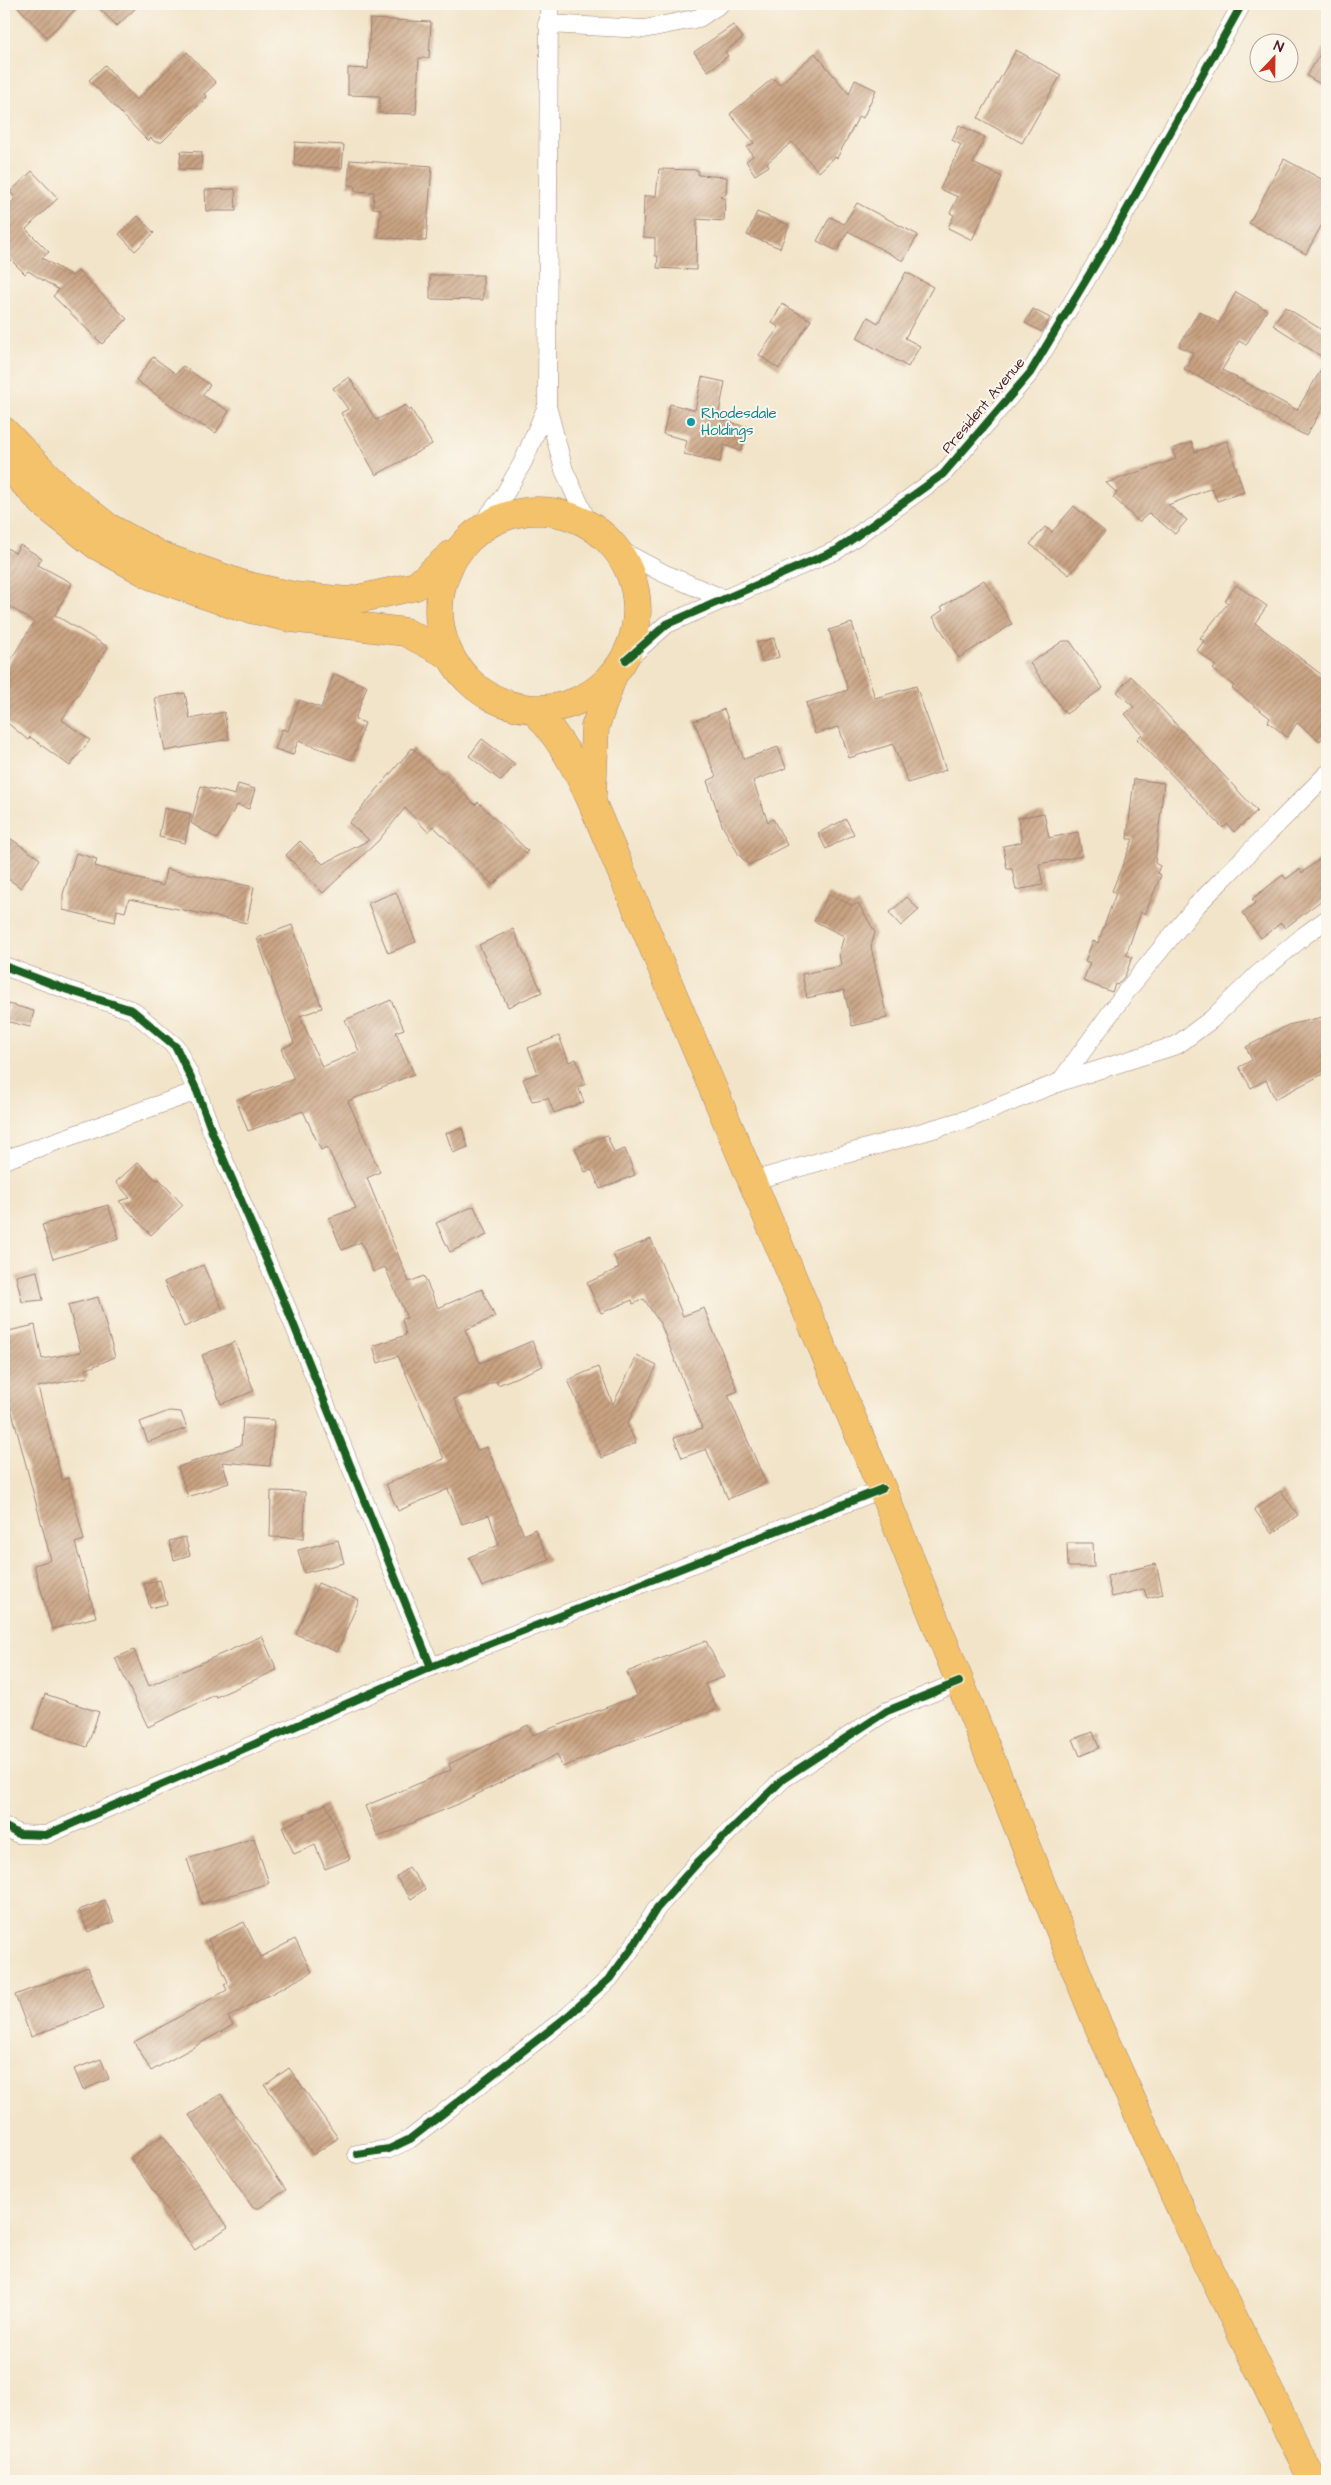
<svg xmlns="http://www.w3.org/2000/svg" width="1331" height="2485" viewBox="0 0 1331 2485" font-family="'Architects Daughter',sans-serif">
<defs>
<pattern id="building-hatch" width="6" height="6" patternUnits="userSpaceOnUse" patternTransform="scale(1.25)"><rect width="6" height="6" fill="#c9a382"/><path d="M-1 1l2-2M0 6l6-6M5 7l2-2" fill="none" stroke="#a5846b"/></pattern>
</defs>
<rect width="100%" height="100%" fill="#fbf7ec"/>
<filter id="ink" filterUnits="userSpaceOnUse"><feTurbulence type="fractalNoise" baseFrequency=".02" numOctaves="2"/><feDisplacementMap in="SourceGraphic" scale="10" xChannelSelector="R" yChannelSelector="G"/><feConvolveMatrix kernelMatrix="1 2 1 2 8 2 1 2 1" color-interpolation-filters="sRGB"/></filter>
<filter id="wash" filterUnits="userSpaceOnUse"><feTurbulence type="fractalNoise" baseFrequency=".0096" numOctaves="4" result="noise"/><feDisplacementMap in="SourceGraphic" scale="20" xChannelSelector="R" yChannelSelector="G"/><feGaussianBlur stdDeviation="1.12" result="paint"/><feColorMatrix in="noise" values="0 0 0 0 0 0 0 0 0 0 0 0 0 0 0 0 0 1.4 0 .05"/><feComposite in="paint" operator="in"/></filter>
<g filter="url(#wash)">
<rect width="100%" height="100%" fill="#f2e4c9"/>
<g id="blocks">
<g fill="url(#building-hatch)">
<polygon points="15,4 81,4 47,37"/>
<polygon points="95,4 140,4 117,26"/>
<polygon points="370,19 431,22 429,58 419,58 416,114 379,113 380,96 348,95 348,68 368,69"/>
<polygon points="733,25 743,38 725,52 728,56 708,71 694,52"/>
<polygon points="1327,42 1327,88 1307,76"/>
<polygon points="1016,50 1061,75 1022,143 978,118"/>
<polygon points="187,52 216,83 204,94 207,97 162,142 155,142 151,138 148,141 89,80 105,65 136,100"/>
<polygon points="815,53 849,94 855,80 876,90 863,118 859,116 837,158 835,157 819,172 792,142 767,163 769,166 755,175 746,161 753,156 747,147 754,143 730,114 773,78 779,85"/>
<polygon points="959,125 985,137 973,163 1002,177 972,240 948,228 954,215 950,213 958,197 940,189 961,145 952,140"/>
<polygon points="295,142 344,145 342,168 294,165"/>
<polygon points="181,151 202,152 201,170 179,169"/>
<polygon points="1284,159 1327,182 1327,215 1306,254 1249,223"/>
<polygon points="350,160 432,166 426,241 378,237 381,209 373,208 374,192 355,191 355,186 348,185"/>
<polygon points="659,169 698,170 698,175 727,177 726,194 720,197 725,199 724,221 697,219 696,270 657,268 658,256 655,256 655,238 643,237 644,196 656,196"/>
<polygon points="32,171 58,198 26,229 49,252 42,258 72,276 78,271 127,319 102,344 53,296 59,290 28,271 25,274 4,253 4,210 16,198 10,192"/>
<polygon points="235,189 236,211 206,211 205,190"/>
<polygon points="857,203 918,235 903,261 848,231 837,251 817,241 830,217 844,224"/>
<polygon points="757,212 789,225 780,248 747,235"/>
<polygon points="138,216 154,233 135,251 119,234"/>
<polygon points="906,272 933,287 905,338 920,346 908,367 857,338 868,317 878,323"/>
<polygon points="430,275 483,275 483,300 430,299"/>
<polygon points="1236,292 1267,310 1246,345 1239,341 1222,370 1297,410 1327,360 1273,325 1285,307 1327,333 1327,401 1306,436 1184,369 1193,353 1179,346 1199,311 1219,323"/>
<polygon points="782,304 811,320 779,369 759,355 779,327 772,323"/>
<polygon points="1033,309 1050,318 1042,332 1025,323"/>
<polygon points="153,357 176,374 183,366 210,385 202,395 229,411 216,433 187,417 136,380"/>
<polygon points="349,377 376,420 406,405 409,411 411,409 432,444 376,475 341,413 348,409 333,388"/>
<polygon points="702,377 725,382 718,418 749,428 741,451 724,445 720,462 684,454 687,440 663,434 670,404 695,410"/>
<polygon points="1227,441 1244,492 1217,501 1212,488 1168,505 1187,520 1175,534 1149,513 1139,522 1113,497 1117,493 1106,483 1176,459 1172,449 1192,442 1195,452"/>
<polygon points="1074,506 1105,532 1069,575 1030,544 1045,527 1052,532"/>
<polygon points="20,545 42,558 38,565 72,583 55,615 108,647 62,720 90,740 70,766 30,737 28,740 4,720 4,671 34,622 4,603 4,546 15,553"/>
<polygon points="984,580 1012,624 959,658 933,617 943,610 941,607"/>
<polygon points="1236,585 1267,606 1255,623 1327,679 1327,732 1320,741 1297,723 1287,737 1268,722 1270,718 1232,688 1234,686 1213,669 1216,666 1197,650 1204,641 1200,638 1228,603 1225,601"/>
<polygon points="852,623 875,698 916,686 946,770 908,783 893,744 849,758 839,727 815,734 806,703 848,690 829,630"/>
<polygon points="774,638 779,657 762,662 757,643"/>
<polygon points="1063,641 1070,641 1103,688 1066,714 1030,663"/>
<polygon points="334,674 367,686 355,719 365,723 352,760 298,741 293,755 275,749 282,729 288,731 299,700 321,708"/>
<polygon points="1131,676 1257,811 1234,832 1227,824 1223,828 1137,739 1142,734 1125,714 1134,707 1117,692"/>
<polygon points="185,693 190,719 224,712 229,739 165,751 155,698"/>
<polygon points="724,709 744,759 778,747 786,768 753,781 768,822 773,819 787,845 749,865 739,855 723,827 707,781 716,777 694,721"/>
<polygon points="482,739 515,764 501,781 469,756"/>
<polygon points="412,748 440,773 442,772 475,805 478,802 528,851 493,885 433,826 428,832 405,808 378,841 323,893 286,855 300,841 317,858 317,861 318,859 323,864 369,840 349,823"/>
<polygon points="1134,779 1164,783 1155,863 1160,866 1157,873 1161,875 1145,914 1141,912 1126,955 1132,957 1125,976 1117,985 1115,984 1112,992 1083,981 1090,963 1085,961 1093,941 1098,943 1116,893 1112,891 1133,839 1127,839"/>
<polygon points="238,784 255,789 249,809 237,805 217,839 191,823 201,786 235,795"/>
<polygon points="164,808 191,814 185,843 159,837"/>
<polygon points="1044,813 1049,838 1078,832 1082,856 1039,864 1043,885 1016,890 1012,869 1007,869 1003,846 1022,842 1018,818"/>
<polygon points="846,819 854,834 826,849 818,833"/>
<polygon points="4,834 40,859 21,888 4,876"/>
<polygon points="76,853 97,859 95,866 163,886 166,869 254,887 247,923 129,899 125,912 117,910 115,922 63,910 63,894"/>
<polygon points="1327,853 1327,896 1285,928 1281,923 1261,938 1242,913 1255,903 1252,899 1283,875 1286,879 1300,869 1302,873"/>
<polygon points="396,892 416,942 388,953 368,903"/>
<polygon points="829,894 853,906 858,903 875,932 871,947 887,1018 852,1026 844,990 807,998 802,974 841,966 839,954 844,936 814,921"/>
<polygon points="907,897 919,910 901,926 889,913"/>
<polygon points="292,925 322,1008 300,1016 322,1067 359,1051 345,1020 391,1000 404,1029 396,1032 414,1074 348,1101 380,1172 367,1178 409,1282 424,1276 438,1308 482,1289 495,1317 465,1330 480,1363 532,1341 543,1366 498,1385 496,1381 454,1399 477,1450 487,1447 524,1535 535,1529 549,1560 482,1587 469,1557 499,1545 489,1515 462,1524 448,1489 398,1511 386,1484 444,1459 398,1356 378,1363 373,1346 406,1335 402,1319 407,1318 385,1267 373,1272 361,1242 342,1250 329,1218 356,1208 327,1147 321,1150 303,1111 248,1131 236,1100 294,1079 281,1049 294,1043 257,938"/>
<polygon points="513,929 542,992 508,1007 479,945"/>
<polygon points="9,1004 34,1011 30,1027 5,1021"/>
<polygon points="1327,1016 1327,1072 1275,1099 1266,1080 1251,1088 1239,1067 1252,1060 1246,1047 1288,1025"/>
<polygon points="559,1036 569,1062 576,1059 586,1084 578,1087 584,1102 554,1113 548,1098 532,1101 523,1079 538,1073 528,1048"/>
<polygon points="462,1128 468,1147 453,1153 446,1133"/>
<polygon points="607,1135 614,1153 625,1149 635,1175 600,1189 592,1170 585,1172 575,1148"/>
<polygon points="138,1162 156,1180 159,1179 183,1205 151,1235 119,1201 130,1198 116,1182"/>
<polygon points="108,1205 119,1239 53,1259 42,1225"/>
<polygon points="474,1206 487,1235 450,1252 436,1223"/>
<polygon points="651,1239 683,1316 704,1308 738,1391 728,1395 766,1483 728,1499 706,1449 682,1458 674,1438 702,1428 661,1325 644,1299 633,1304 632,1300 601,1313 587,1283 619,1268 613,1254"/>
<polygon points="203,1265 223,1310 184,1327 164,1282"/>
<polygon points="37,1271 43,1300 22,1302 16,1276"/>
<polygon points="98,1297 115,1357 85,1370 88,1377 38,1387 62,1480 68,1478 84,1540 75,1543 96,1617 52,1629 34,1565 51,1560 7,1393 4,1394 4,1332 35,1325 42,1359 81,1352 68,1305"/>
<polygon points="235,1342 254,1391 221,1404 202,1355"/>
<polygon points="637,1356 657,1366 627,1424 636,1443 602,1458 568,1380 598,1367 613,1404"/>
<polygon points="169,1411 181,1412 187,1428 148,1442 140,1422"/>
<polygon points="243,1418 274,1420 270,1466 222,1462 229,1483 188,1497 178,1467 241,1445"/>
<polygon points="271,1491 305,1492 304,1538 270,1537"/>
<polygon points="1281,1491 1298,1515 1272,1534 1254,1509"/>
<polygon points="185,1537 190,1555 174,1560 169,1541"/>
<polygon points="338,1540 344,1563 304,1573 298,1550"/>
<polygon points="1067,1543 1093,1543 1094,1567 1068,1567"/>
<polygon points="1156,1564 1163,1594 1147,1598 1144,1589 1112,1597 1107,1576"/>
<polygon points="160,1580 167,1604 150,1608 144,1584"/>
<polygon points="318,1583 359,1600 337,1652 296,1634"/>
<polygon points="262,1636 277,1670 216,1697 215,1695 148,1727 115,1658 134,1650 149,1686"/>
<polygon points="706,1641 724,1677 705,1684 717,1709 562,1767 557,1754 456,1805 378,1837 365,1806 451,1770 449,1764 528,1725 533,1735 637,1696 627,1672"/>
<polygon points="45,1694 99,1712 87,1747 33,1729"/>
<polygon points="1093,1732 1099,1748 1080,1756 1073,1739"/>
<polygon points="326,1804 350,1859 325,1869 315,1845 294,1854 282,1827 306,1817 304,1814"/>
<polygon points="254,1838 269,1883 202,1904 187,1859"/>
<polygon points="409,1867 425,1889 411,1899 396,1877"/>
<polygon points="105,1900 114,1922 88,1932 79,1910"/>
<polygon points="244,1922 261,1957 295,1939 312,1972 228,2017 233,2025 151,2071 134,2042 227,1990 224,1984 228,1982 208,1939"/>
<polygon points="88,1967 104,2008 31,2037 15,1995"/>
<polygon points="101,2059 109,2079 83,2090 74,2069"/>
<polygon points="289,2068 338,2138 313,2155 265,2085"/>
<polygon points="221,2094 286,2190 259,2208 253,2208 189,2115"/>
<polygon points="163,2135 228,2227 195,2250 130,2158"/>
</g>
</g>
</g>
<g filter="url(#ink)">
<use href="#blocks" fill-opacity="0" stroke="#9e827a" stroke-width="1"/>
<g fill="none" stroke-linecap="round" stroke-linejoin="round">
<defs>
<g id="minor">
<polyline points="549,4 547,406 564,470 589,525"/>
<polyline points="547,24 644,29 699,18 720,4"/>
<polyline points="474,534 503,497 523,462 547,406"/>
<polyline points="616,548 663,573 724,599"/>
<polyline points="626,660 667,624 837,550 943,474 1030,373 1110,240 1242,4"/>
<polyline points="4,966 68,990 132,1010 176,1047 197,1091 212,1132 287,1308 431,1667"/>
<polyline points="1060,1082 1177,1045 1212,1019 1256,976 1305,935 1327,919"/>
<polyline points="4,1160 197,1091"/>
<polyline points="752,1181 968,1119 1060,1082 1125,993 1197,905 1327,774"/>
<polyline points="4,1826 18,1834 46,1835 431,1667 882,1489"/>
<polyline points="357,2154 389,2149 410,2139 568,2016 610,1978 632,1948 657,1908 699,1861 783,1779 887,1711 959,1682"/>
</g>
<g id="trunk">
<polyline points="4,431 60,489 108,527 161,556 244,585 294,596 349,601 416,586 452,554"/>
<polyline points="4,462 46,506 96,545 152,576 237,606 291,618 405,632 449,655"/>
<circle cx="538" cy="610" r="99"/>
<path d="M534,710C560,738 575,765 591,800L882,1489L1098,2025L1184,2216L1313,2481"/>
<polyline points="592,796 595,727 612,678"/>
</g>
</defs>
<use href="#minor" stroke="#9e827a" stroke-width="19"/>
<use href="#trunk" stroke="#9e827a" stroke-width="29"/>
<use href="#minor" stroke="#fff" stroke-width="18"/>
<use href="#trunk" stroke="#f4c26a" stroke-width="28"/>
<defs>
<g id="cycleway">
<polyline points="626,660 667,624 837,550 943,474 1030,373 1110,240 1242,4"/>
<polyline points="4,966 68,990 132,1010 176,1047 197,1091 212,1132 287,1308 431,1667"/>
<polyline points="4,1826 18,1834 46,1835 431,1667 882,1489"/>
<polyline points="357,2154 389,2149 410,2139 568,2016 610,1978 632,1948 657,1908 699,1861 783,1779 887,1711 959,1682"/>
</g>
</defs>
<use href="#cycleway" stroke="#fbf7ec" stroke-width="11"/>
<use href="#cycleway" stroke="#1b5e20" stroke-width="8"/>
</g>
</g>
<circle fill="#0f9aa8" stroke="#fbf7ec" stroke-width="2" cx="691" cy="422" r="5"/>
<g text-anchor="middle" stroke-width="4" stroke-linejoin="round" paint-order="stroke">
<g font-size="15" fill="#4a1f2b" stroke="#fbf7ec">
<text transform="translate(983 405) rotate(-50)" y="5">President Avenue</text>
</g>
<g font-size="15" fill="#0d838f" stroke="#fbf7ec" text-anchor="start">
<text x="701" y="418">Rhodesdale<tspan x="701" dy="17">Holdings</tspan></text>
</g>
</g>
<rect width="1331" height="2485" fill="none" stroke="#fbf7ec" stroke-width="20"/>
<g transform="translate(1274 58) rotate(22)"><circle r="24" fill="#fbf7ec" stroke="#b4a19f"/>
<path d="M0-4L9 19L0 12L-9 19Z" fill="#c8321e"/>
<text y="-8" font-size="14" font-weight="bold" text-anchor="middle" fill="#4a1f2b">N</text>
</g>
</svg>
